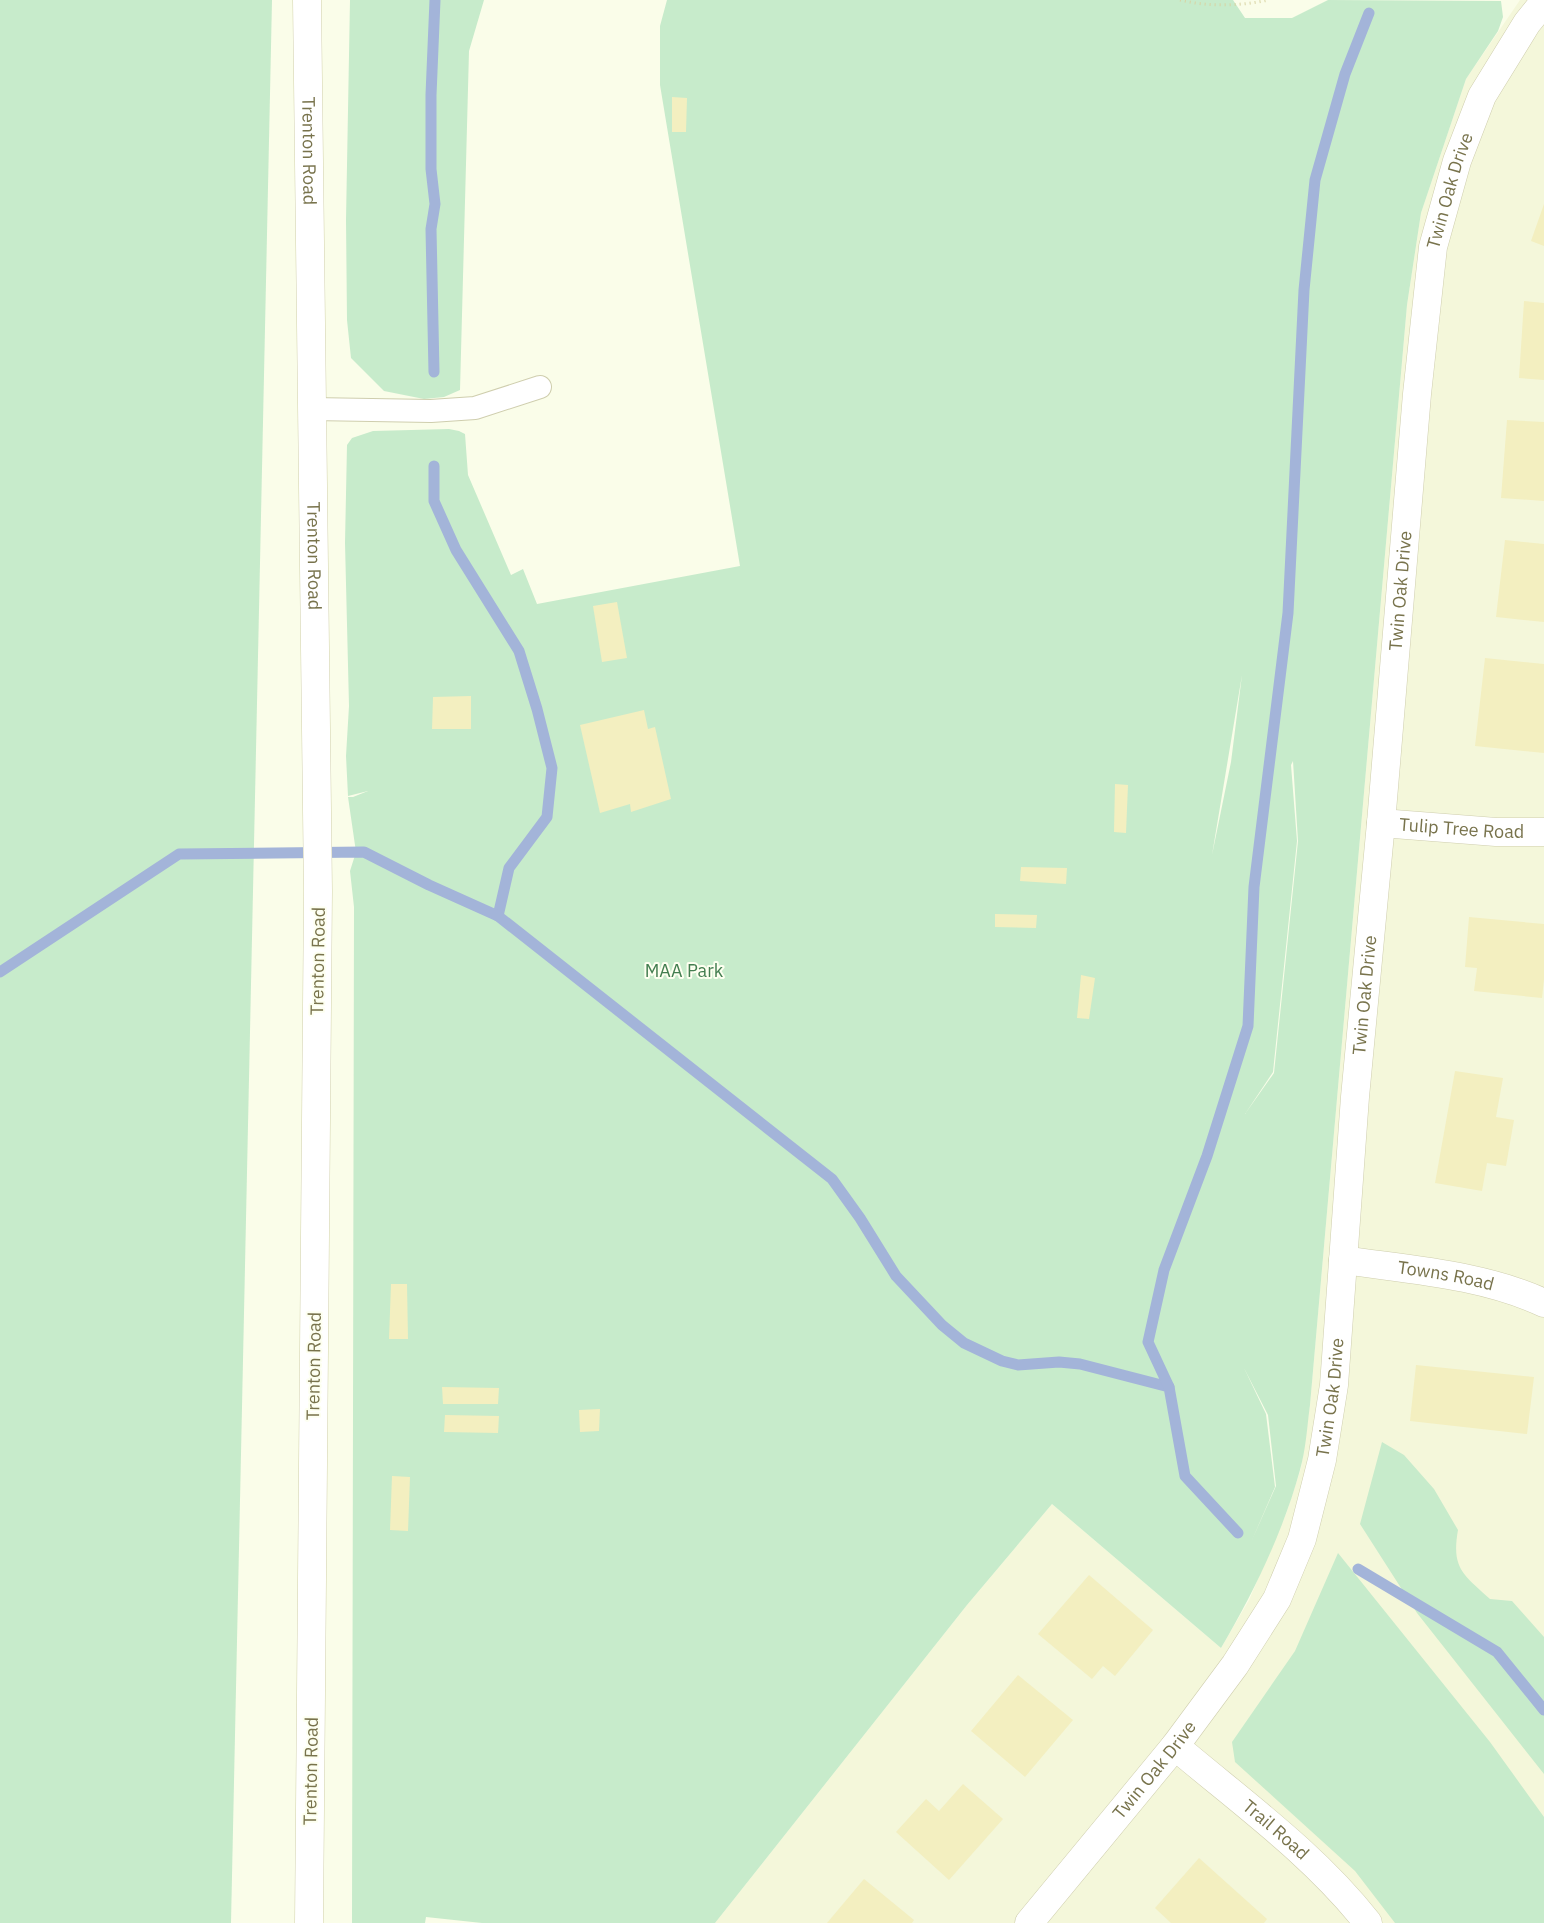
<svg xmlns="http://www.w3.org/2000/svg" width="1544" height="1923" viewBox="0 0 1544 1923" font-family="'IBM Plex Sans',sans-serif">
<rect width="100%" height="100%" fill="#fafde9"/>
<polygon fill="#f4f7da" points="1520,0 1544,0 1544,1923 715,1923 967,1605 1052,1504 1221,1648 1249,1600 1286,1514 1301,1468 1310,1405 1407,305 1421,213 1466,79"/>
<g fill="#c7ebcb" fill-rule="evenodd">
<polygon points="0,0 272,0 231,1923 0,1923"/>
<polygon points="350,0 484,0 469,51 460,390 444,397 424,399 384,391 351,358 347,320 346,220"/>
<path d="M667,0H1233L1245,18H1292L1328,0L1501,1L1503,17L1498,31L1466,79L1421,213L1407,305L1310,1405C1307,1427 1306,1449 1300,1470C1283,1532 1254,1592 1221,1648L1052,1504L967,1605L715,1923H482L426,1917L425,1923H352L354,907L350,871L356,852L348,797H353L368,791L348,796L346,756L349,706L345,543L347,445L352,438L373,431L449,429L459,431L465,434L468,475L511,575L523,569L537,604L740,566L660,85V26ZM1242,675L1231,762L1212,855ZM1293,761L1298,841L1274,1073L1245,1114L1273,1072L1297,841L1291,765ZM1244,1368L1268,1415L1276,1486L1252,1540L1275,1487L1266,1414Z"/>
<path d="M1382,1442L1404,1455L1434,1489L1458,1530C1451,1569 1464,1575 1490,1599L1512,1601L1544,1637V1774L1417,1613L1360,1524Z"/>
<polygon points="1338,1553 1490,1742 1544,1817 1544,1923 1395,1923 1355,1871 1235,1762 1232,1742 1295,1651"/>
</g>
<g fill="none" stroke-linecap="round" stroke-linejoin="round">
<g stroke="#a3b4d9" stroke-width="11">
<polyline points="434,372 431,229 435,204 431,169 431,95 435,0"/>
<polyline points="434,466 434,501 456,550 519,651 537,709 552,768 547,817 509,868 498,916"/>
<polyline points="0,972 179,854 364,852 429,885 498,916 832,1179 860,1218 896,1276 942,1325 964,1343 1002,1361 1018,1365 1059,1362 1080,1364 1169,1387 1185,1476 1238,1533"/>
<polyline points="1169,1387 1148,1342 1164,1270 1207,1156 1248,1026 1254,887 1288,613 1304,290 1315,180 1345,74 1369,13"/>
<polyline points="1358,1569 1497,1652 1544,1710"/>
</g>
</g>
<g fill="#f3efc0">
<polygon points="672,97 687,98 686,132 672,132"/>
<polygon points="1544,204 1544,246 1531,241"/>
<polygon points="1524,301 1544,303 1544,380 1519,378"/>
<polygon points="1507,420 1544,422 1544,501 1501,498"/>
<polygon points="1505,540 1544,544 1544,622 1496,617"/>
<polygon points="617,602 627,658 602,662 593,606"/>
<polygon points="1485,658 1544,664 1544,753 1475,746"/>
<polygon points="471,696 471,729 432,729 433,697"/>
<polygon points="644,710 648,729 655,727 671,799 631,812 630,804 600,813 580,725"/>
<polygon points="1115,784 1128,785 1126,833 1114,832"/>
<polygon points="1021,867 1067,868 1066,884 1020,881"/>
<polygon points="995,914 1037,915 1036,928 995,927"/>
<polygon points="1469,917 1544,924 1544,979 1542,998 1474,991 1477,968 1465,967"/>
<polygon points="1081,975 1095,978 1089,1019 1077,1018"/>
<polygon points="1455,1071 1503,1078 1496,1117 1514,1120 1506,1166 1487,1163 1482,1191 1435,1183"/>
<polygon points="391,1284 407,1284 408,1339 389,1339"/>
<polygon points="1416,1365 1534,1377 1527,1434 1410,1421"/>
<polygon points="442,1387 499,1388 498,1404 443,1404"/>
<polygon points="600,1409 599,1431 580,1432 579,1410"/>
<polygon points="445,1415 499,1416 498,1433 444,1432"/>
<polygon points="392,1476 410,1477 408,1531 390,1530"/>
<polygon points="1089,1575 1153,1630 1115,1676 1103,1666 1092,1679 1038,1634"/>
<polygon points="1018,1675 1073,1720 1025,1777 971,1731"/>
<polygon points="963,1784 1003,1819 949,1880 896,1832 926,1799 939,1811"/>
<polygon points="1199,1858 1267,1919 1264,1923 1171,1923 1155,1908"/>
<polygon points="864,1879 914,1920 912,1923 827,1923"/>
</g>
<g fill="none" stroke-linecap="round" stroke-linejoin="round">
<defs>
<polyline id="service" points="312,409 431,411 475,408 540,387"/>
<g id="minor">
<path id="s1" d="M1381,823L1496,832H1544"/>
<path id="s2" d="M1343,1260C1411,1270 1481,1274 1544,1303"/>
<path id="s3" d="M1175,1746C1241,1802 1314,1854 1368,1923"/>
<path id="s4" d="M1029,1923L1175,1746L1235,1665L1277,1599L1302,1539L1322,1460L1334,1385L1355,1097L1381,823L1417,394L1433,247L1457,161L1482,96L1527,23L1544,2"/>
</g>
<g id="secondary">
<path id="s5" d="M307,0L318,891L309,1923"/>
</g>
</defs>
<use href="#service" stroke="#cfceae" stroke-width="24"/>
<use href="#minor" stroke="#cfceae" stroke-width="29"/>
<use href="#secondary" stroke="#d2d1ac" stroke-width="29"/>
<path stroke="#d8d3a3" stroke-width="3" stroke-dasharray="1 4" stroke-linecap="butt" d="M1180,0C1208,7 1240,6 1269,0"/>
<use href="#service" stroke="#fff" stroke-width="22"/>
<use href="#minor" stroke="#fff" stroke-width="28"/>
<use href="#secondary" stroke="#fff" stroke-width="28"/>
</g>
<g text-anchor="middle" stroke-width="4" stroke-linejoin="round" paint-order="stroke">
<g font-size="18" fill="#78734c" stroke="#fdfff0">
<text dy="6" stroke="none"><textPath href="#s5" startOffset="151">Trenton Road</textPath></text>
<text dy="6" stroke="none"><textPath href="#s4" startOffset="1832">Twin Oak Drive</textPath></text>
<text dy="6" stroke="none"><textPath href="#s5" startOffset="556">Trenton Road</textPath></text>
<text dy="6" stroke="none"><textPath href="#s4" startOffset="1428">Twin Oak Drive</textPath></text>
<text dy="6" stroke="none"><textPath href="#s1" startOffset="81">Tulip Tree Road</textPath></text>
<text transform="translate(318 961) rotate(-89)" y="6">Trenton Road</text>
<text dy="6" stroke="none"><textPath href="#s4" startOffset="1022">Twin Oak Drive</textPath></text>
<text dy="6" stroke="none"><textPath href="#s2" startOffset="104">Towns Road</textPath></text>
<text transform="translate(314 1366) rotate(-89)" y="6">Trenton Road</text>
<text dy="6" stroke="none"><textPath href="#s4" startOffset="618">Twin Oak Drive</textPath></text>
<text dy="6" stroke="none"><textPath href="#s4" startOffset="198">Twin Oak Drive</textPath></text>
<text transform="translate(311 1771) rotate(-89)" y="6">Trenton Road</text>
<text dy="6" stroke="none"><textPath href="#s3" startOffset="131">Trail Road</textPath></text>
</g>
<g font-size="18" fill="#437e50" stroke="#fdfff0">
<text x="684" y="977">MAA Park</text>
</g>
</g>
</svg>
